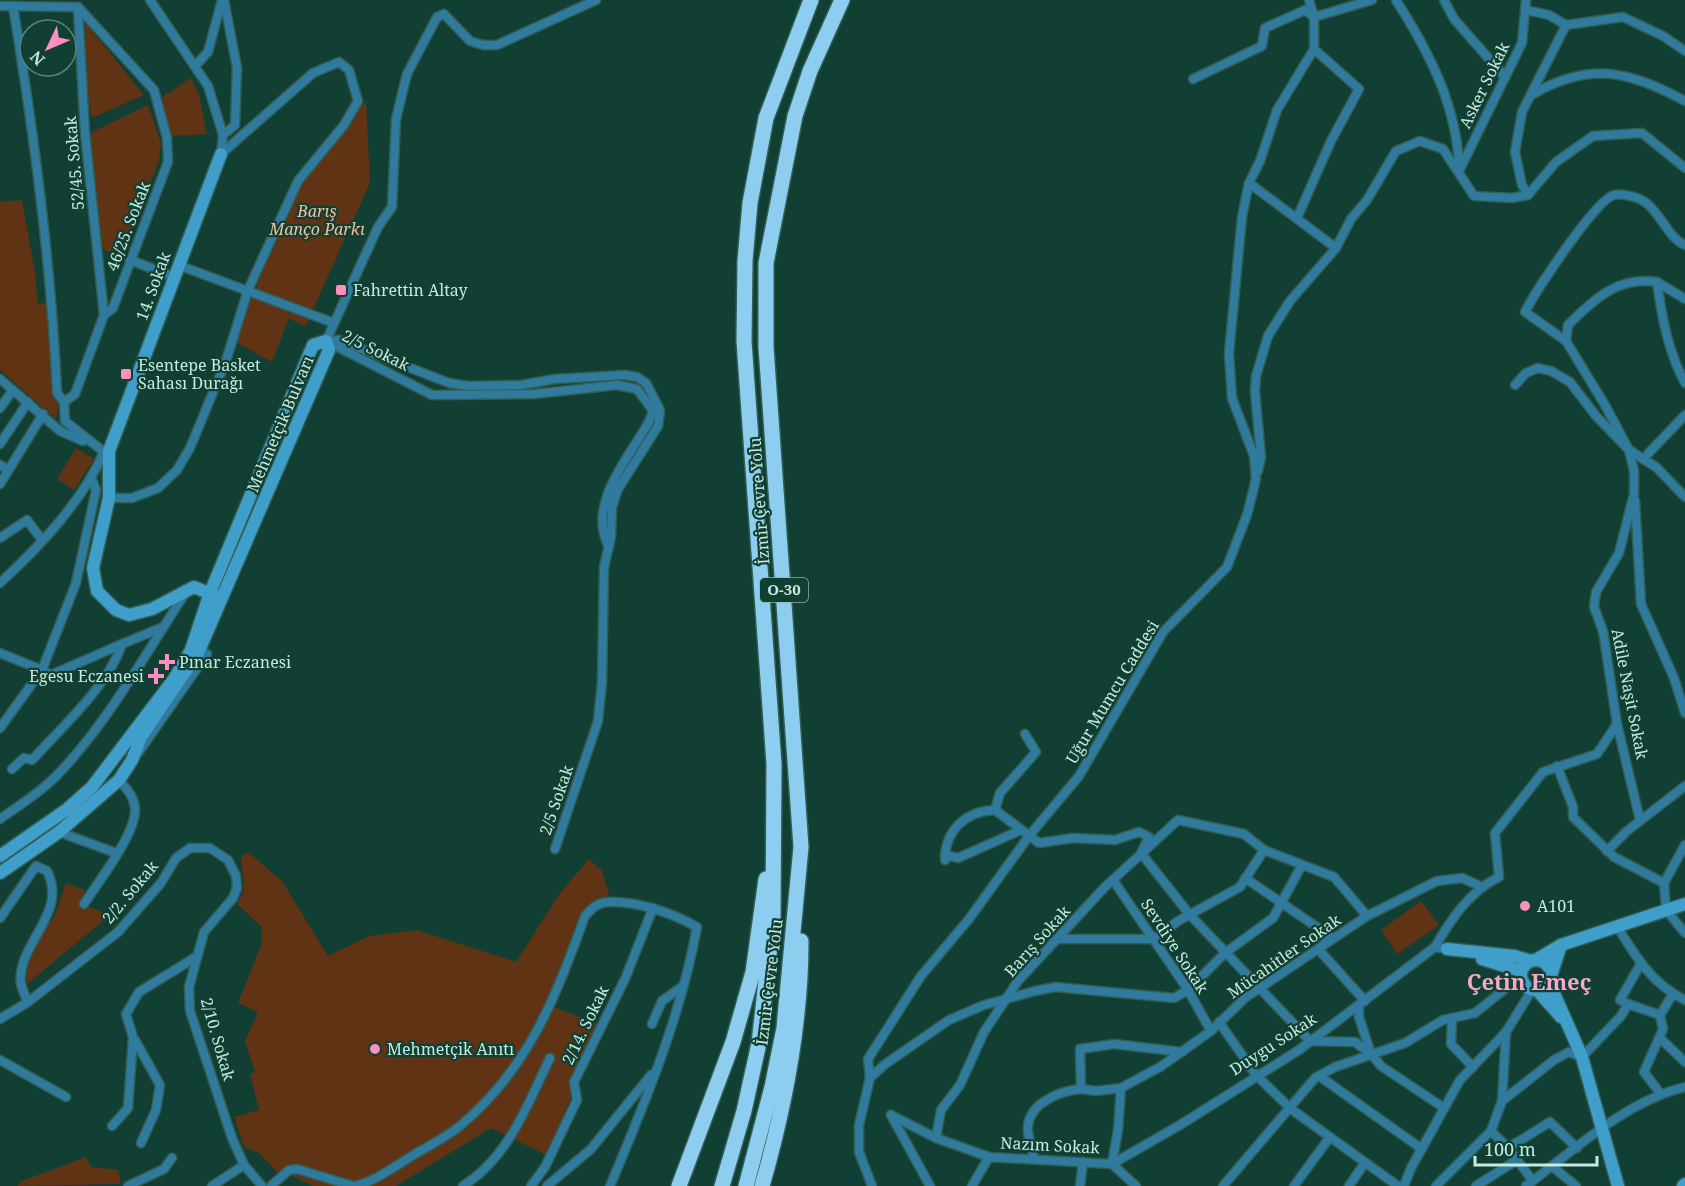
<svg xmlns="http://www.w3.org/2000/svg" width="1685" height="1186" viewBox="0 0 1685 1186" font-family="'Noto Serif',serif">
<rect width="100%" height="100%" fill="#113f33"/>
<g fill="#5f3314">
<polygon points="85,22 144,95 92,118 87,95"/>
<polygon points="191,78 199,95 207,134 171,136 161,98"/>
<polygon points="366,101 370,183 305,327 289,318 272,362 234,341 299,182"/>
<polygon points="148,105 161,143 159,161 121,256 102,249 90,133"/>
<polygon points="22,200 35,272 38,304 48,303 58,406 56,419 0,370 0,202"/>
<polygon points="76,448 94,459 74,490 57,479"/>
<polygon points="248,852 282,881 328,956 369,936 417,930 516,962 560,893 589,859 602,871 609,895 592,903 581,915 548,1005 600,1024 548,1156 491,1128 396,1186 313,1186 288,1174 278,1173 259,1153 244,1147 234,1117 259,1110 250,1074 255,1072 245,1041 258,1012 238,1003 261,945 262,927 237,904 244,890 241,857"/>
<polygon points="66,883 85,890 80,903 110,915 26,985 27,968 41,935 54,917"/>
<polygon points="1421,901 1439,925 1397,954 1381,930"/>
<polygon points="86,1157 91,1167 118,1170 121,1184 17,1186 22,1181"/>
</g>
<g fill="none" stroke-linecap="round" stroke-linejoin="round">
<defs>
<g id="street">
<polyline points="150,0 208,86 223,135 221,154"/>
<path d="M1396,0C1429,52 1458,107 1459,170"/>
<polyline points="1444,0 1454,19 1505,77"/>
<polyline points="0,6 78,7"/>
<path d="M13,6C34,135 51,262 57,393L64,402"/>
<polyline points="78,7 154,90 167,138 168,162 113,308 104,315 75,394 64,402 65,421 104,452"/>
<polyline points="78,8 85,133 104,315"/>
<polyline points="1526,10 1549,15 1566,25 1522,112 1515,152 1522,185 1528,195"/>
<polyline points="1566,25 1623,17 1663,36 1685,51"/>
<polyline points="195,66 208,52 222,0"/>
<polyline points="1193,79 1262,46 1265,28 1305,10 1314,17 1372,0"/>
<path d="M1533,94C1590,61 1629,71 1685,101"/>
<polyline points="223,135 235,125 237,68 224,0"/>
<polyline points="1459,171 1522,43 1526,0"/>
<polyline points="1249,183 1336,248"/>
<polyline points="1528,195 1556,162 1593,136 1642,133 1685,168"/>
<polyline points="1297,218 1331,141 1359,89 1314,49 1314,17 1309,0"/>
<path d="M1685,245C1668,238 1660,212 1645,202C1638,197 1622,193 1614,195C1596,199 1535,292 1525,312L1566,341L1605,405L1629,450L1656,467L1685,497"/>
<polyline points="130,260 174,277"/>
<polyline points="178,265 334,323"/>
<polyline points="1657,282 1685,299"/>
<polyline points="326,341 339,340 449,383 468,386 521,385 555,379 625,375 637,377 646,383 660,410 658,426 618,489 612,507 611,537 604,567 602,682 598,721 555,849"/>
<polyline points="326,341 378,227 392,207 396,119 407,74 437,17 444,14 470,41 483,45 497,45 596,0"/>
<path d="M326,341L432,395L534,394L617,385L637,389L653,411L649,422C629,457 586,505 609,547"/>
<path d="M1566,341L1568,325C1594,299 1618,276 1657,282C1662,318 1668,351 1685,383"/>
<polyline points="0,379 60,431 83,441"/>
<polyline points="1515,385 1526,373 1538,368 1551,371 1570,382 1596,416 1629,450 1634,471 1634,494 1619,553 1596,592 1594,607 1603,631 1617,724 1640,820"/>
<polyline points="0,408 13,390"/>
<polyline points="0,444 28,402"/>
<polyline points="1643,459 1685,415"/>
<polyline points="0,465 8,470"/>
<polyline points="1258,471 1261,457 1255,391 1256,376 1268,336 1290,301 1336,248 1351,219 1367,200 1396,151 1420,141 1443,149 1474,196 1512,198 1528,195"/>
<polyline points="91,477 96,490 76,583 42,670 51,675 122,644"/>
<polyline points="0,484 43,414"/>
<polyline points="109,498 132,498 158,488 177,470 190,448 226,361 248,290 298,181 344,125 358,101 349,70 339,62 313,73 221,154"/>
<polyline points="1635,500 1641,604 1674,678 1685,713"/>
<polyline points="0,538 27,520 42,540"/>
<path d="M0,583C40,546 82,502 104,452"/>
<polyline points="0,653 42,670 0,728"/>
<polyline points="1025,734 1036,752 1000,793 995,810 1039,843 1073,838 1115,840 1139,832 1149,837 1141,853 1190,915 1310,1041 1355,1042 1371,1054"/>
<polyline points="138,753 207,654"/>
<polyline points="1557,766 1573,807 1573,817 1614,857 1664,883 1666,910 1685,933"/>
<path d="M12,769L24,758L32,760C62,727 108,686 122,644L163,627"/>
<path d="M0,819C21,804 44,790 62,770C111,717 146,653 186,592"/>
<polyline points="59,832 116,853"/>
<polyline points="1607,851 1627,831 1685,786"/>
<polyline points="945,855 958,858 1021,830"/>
<path d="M945,860C945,830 966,811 995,810"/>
<polyline points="1245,878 1330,936 1319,950 1365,1001"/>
<polyline points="1113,880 1188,990 1211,1031"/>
<polyline points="1664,883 1685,845"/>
<path d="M84,904C98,882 137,833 135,808C134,796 126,788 119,780"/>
<path d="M0,918L36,866L47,871C69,914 16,944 21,984C22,990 26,997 28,1002"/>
<path d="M1618,928C1636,957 1653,985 1685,1000"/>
<polyline points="1059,939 1154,939 1178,921 1240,887 1264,850"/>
<path d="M1435,947C1451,919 1470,891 1499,877L1495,833L1543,772L1597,754L1617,724"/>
<polyline points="1628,1004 1620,1000 1640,965"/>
<polyline points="1359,1006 1359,1017 1371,1054 1381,1066 1444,1108"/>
<polyline points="1660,1015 1673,994"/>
<polyline points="1452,1018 1451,1044 1473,1067"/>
<polyline points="0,1019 28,1002 118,932 161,883 176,858 190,848 210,848 228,860 236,876 237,888 233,898 204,932 189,987 190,1011 232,1138 244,1165 262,1186"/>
<polyline points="1219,1022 1256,1075 1291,1109 1398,1186"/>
<polyline points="652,1024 662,1001 683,986"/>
<polyline points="1506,1032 1502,1101 1491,1131 1508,1148 1533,1181"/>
<polyline points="1660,1038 1685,1062"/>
<polyline points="135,1040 160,1085 156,1110 141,1143"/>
<polyline points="0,1060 66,1097"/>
<polyline points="1319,1076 1422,1149"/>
<polyline points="870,1078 884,1065 949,1020 984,1005 1035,991 1055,987 1174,998 1188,990 1225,953 1273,918 1302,865"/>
<polyline points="1121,1088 1096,1091 1081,1089 1080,1049 1114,1044 1182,1052"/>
<polyline points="1502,1101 1554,1060 1569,1052 1582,1057 1621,1016 1628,1004 1660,1015 1663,1029 1644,1072 1660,1093"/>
<polyline points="891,1115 936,1138 989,1157 1112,1164 1136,1186"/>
<polyline points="891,1115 930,1186"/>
<polyline points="112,1126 128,1108 133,1037 126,1014 139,992 196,957"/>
<polyline points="936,1138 941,1110 960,1085 984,1032 1018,981 1104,888 1178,820 1244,834 1264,850 1334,877 1367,916"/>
<polyline points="1508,1148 1550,1122 1577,1148"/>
<path d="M1034,1159C1032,1150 1029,1140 1028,1131C1026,1104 1059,1091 1081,1089"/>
<polyline points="1112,1164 1118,1130 1121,1088 1160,1067 1211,1031 1245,998 1367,916 1437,881 1462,878 1480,886"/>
<polyline points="1112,1164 1180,1125 1299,1050 1435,947 1447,949"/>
<polyline points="1553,1167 1576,1186"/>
<polyline points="128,1186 164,1169 172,1158"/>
<polyline points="212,1186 244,1165"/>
<polyline points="271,1186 289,1170 297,1169 353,1186"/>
<path d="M355,1186C376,1181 397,1165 415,1154C431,1145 448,1136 461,1125C529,1068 556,996 585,916C591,909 598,902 609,902C638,901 672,913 697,927C681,1016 645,1103 610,1186"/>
<path d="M463,1186C509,1157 527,1105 550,1058"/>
<polyline points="531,1186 545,1167 577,1100 574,1082 625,979 653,908"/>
<polyline points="547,1186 591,1149 651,1075"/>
<polyline points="872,1186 859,1152 859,1125 870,1078 868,1059 921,976 969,919 1029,836 1079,776 1163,632 1227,567 1247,515 1256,479 1254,456 1232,398 1229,353 1242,217 1249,183 1260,161 1277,110 1314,49"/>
<polyline points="972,1186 989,1157"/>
<polyline points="1080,1186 1083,1162"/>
<polyline points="1223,1186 1315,1078 1335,1067 1405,1043 1443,1020 1475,1013 1521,976"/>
<polyline points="1294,1186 1330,1137"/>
<polyline points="1349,1186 1364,1164"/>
<polyline points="1404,1186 1411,1168 1460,1080 1506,1032 1532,990"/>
<polyline points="1436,1186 1491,1131"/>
<polyline points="1476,1186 1517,1160"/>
<path d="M1526,1186C1574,1150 1626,1101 1685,1087"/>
</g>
<g id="secondary">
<polyline points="216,596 194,587 152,609 129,615 116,610 97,591 93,568 109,498 109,451 221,154"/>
<polyline points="0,856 66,810 92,787 174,679 191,650 210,593 313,345 326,341 329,350 198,653 141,737 132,760 119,780 59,832 0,873"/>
<polyline points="1561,945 1549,982 1582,1057 1618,1186"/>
<polyline points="1447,949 1514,956 1531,961"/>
<polyline points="1482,959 1521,971"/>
<polyline points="1536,960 1561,945 1685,904"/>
<circle cx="1536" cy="975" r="15"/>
<polyline points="1537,990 1561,1017"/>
<polyline points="1683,1186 1685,1184"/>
</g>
<g id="highway">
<polyline points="679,1186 733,1042 753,972 766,879"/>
<polyline points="722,1186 744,1111 759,1043 773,919 774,764 744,341 745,261 750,203 766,118 811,0"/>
<polyline points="746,1186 772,1087 784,1028 801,847 766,347 766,263 795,116 810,71 842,0"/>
<path d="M762,1186C785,1106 801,1025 801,941"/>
</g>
</defs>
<use href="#street" stroke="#315e52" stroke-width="11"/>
<use href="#secondary" stroke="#315e52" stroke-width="15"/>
<use href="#highway" stroke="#315e52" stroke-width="18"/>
<use href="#street" stroke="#307a9e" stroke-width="8"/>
<use href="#secondary" stroke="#409ecb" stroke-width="12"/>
<use href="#highway" stroke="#8dcdef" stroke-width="15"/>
</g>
<g fill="#fd8ec0" stroke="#113f33" stroke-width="2">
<rect x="335" y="284" width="12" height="12" rx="3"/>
<rect x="120" y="368" width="12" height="12" rx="3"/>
<path d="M164 653h6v6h6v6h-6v6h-6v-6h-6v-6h6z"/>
<path d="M153 667h6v6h6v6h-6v6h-6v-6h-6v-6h6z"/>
<circle cx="1525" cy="906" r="6"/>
<circle cx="375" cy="1049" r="6"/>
</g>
<g text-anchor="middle" stroke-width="4.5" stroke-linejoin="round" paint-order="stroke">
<rect fill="#113f33" stroke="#8eb7ab" stroke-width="1.5" x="760" y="578" width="48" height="24" rx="4.5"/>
<g font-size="15" font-weight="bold" fill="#c4ebde">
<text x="784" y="595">O-30</text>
</g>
<g font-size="16" fill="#c4ebde" stroke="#113f33">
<text transform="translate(1484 85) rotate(-64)" y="6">Asker Sokak</text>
<text transform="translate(74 163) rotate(-95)" y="6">52/45. Sokak</text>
<text transform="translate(128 226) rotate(-69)" y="6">46/25. Sokak</text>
<text transform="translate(153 286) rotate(-70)" y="6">14. Sokak</text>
<text transform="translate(376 350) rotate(26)" y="6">2/5 Sokak</text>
<text transform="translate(280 424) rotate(-67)" y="6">Mehmetçik Bulvarı</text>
<text transform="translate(759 501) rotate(-94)" y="6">İzmir Çevre Yolu</text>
<text transform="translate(1112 692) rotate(-59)" y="6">Uğur Mumcu Caddesi</text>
<text transform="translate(1630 694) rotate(79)" y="6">Adile Naşit Sokak</text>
<text transform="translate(556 800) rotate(-71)" y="6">2/5 Sokak</text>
<text transform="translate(130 892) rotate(-50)" y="6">2/2. Sokak</text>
<text transform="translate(1037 941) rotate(-48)" y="6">Barış Sokak</text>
<text transform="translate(1175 946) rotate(57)" y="6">Sevdiye Sokak</text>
<text transform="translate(1284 956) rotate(-35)" y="6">Mücahitler Sokak</text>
<text transform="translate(769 982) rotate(-83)" y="6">İzmir Çevre Yolu</text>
<text transform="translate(585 1025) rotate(-64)" y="6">2/14. Sokak</text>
<text transform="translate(218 1039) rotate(74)" y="6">2/10. Sokak</text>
<text transform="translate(1273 1044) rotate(-33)" y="6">Duygu Sokak</text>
<text transform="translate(1050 1145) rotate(3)" y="6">Nazım Sokak</text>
</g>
<g font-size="16" font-style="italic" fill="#f1c1a3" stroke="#113f33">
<text x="317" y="217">Barış<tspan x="317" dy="18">Manço Parkı</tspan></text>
</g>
<g font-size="16" fill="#c4ebde" stroke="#113f33" text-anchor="start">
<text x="353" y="296">Fahrettin Altay</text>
<text x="138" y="371">Esentepe Basket<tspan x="138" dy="18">Sahası Durağı</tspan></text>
<text x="179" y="668">Pınar Eczanesi</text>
<text x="144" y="682" text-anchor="end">Egesu Eczanesi</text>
<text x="1537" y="912">A101</text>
<text x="387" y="1055">Mehmetçik Anıtı</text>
</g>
<g font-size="22" font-weight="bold" fill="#f7a9c9" stroke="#113f33">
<text x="1529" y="990">Çetin Emeç</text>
</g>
</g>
<g transform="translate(48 48) rotate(226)"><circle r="28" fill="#113f33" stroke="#598477" stroke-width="1.5"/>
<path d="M0-4.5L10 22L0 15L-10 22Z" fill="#fd8ec0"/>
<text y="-9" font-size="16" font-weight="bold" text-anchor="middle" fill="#c4ebde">N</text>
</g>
<path d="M1475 1156v9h122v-9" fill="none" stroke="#c4ebde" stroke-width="3"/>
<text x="1484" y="1156" font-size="18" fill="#c4ebde" stroke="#113f33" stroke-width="4.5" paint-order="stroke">100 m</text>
</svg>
